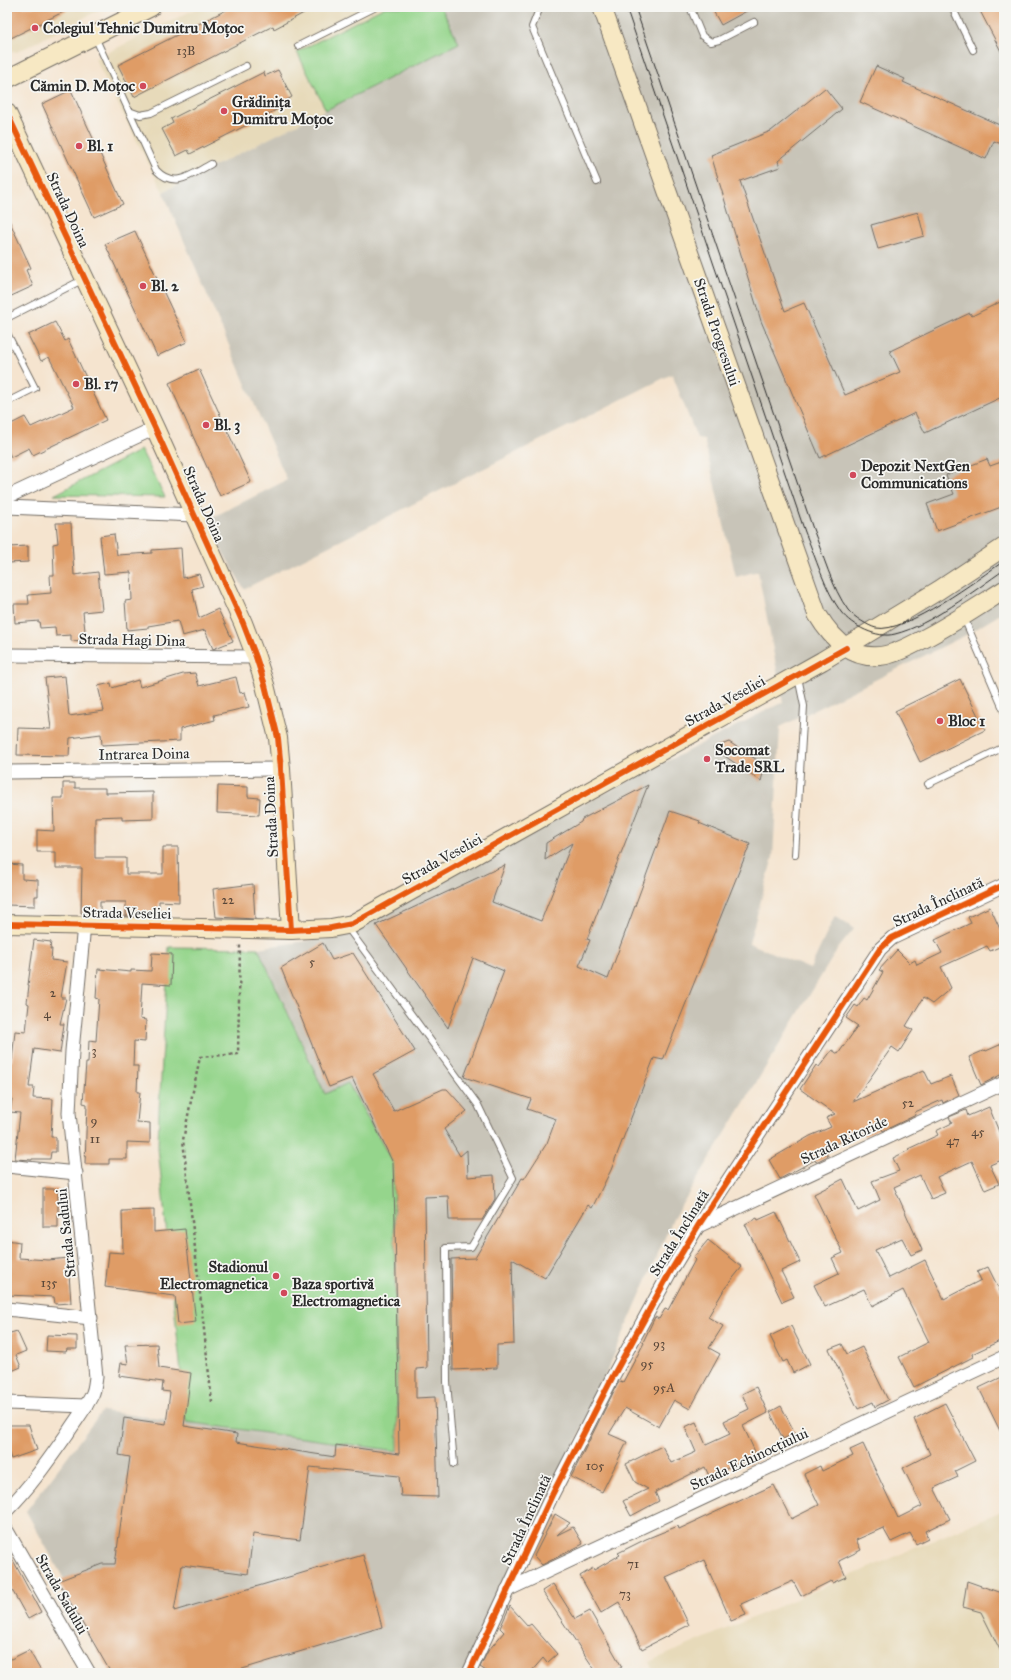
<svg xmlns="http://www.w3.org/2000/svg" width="1011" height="1680" viewBox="0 0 1011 1680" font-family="'IM FELL Great Primer',serif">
<rect width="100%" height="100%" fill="#f6f6f2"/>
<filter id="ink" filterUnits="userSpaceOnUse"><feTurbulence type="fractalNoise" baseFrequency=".025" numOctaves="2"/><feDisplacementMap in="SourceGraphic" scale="8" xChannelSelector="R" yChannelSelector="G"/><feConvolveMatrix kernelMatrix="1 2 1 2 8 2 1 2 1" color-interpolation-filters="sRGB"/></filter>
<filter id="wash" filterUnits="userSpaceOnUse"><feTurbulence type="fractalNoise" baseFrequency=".012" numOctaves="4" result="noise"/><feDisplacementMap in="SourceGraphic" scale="16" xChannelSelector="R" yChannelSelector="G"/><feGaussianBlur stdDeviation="0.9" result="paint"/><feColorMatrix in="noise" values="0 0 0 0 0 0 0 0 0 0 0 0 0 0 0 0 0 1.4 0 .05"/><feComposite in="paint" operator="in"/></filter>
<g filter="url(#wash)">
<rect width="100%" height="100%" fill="#f5e4cf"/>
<g fill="#e7daba">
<polygon points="7,7 105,7 17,52 7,50"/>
<polygon points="199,7 385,7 297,52 326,110 163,192 95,59"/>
<polygon points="1004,1510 1004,1673 654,1673 649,1662"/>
</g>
<polygon fill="#c8c4b8" points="441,7 1004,7 1004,612 964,636 780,727 773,857 749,943 810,969 835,916 854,929 837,950 673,1219 476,1673 116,1673 26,1511 102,1411 398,1451 393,1163 349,1084 325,1094 258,948 320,939 783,702 758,571 736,577 704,439 697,438 672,374 244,589 205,521 287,480 163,192 459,43"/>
<g fill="#95d58c" stroke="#60805c">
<polygon points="385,7 441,7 459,43 326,110 297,52"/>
<polygon points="141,450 165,497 54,495"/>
<polygon points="169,947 258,948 325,1094 348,1083 393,1163 398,1451 186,1422 158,1148 159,1110"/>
</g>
<g id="blocks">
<g fill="#df9c66">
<polygon points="7,7 73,7 7,40"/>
<polygon points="232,7 315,7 274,29 273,26 134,97 118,65"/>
<polygon points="711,7 754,7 721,25"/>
<polygon points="978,7 1004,7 1004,57"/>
<polygon points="876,66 905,79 903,82 1004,127 1004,145 994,141 986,159 860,102"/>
<polygon points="278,70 292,97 280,104 282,107 190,154 188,150 176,156 162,129 173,123 171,119 264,72 265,76"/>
<polygon points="825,88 842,109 778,161 780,167 740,181 785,311 804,303 845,395 900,372 890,351 970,313 972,316 1004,300 1004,396 925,433 915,413 820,458 761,321 711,155 771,131"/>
<polygon points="71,90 123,204 94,217 42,104"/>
<polygon points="918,212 924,236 878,249 871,225"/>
<polygon points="7,216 31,268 26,270 33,286 7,298"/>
<polygon points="135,231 187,342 157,356 105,244"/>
<polygon points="55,322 65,341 68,339 106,420 33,455 29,448 11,457 7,449 7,426 25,417 31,427 74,407 49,357 41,361 28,335"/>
<polygon points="199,369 251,482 220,496 169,383"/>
<polygon points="987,459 990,466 1004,461 1004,506 937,531 927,504 954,494 946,475"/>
<polygon points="56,523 71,523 74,575 98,572 102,610 83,612 86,640 71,641 71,635 56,636 55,627 40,628 39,621 15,623 14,604 29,604 28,595 51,593 50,575 54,575 53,544 58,543"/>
<polygon points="114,534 117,555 152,553 152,550 181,548 183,578 199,574 203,586 192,589 199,618 218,609 233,641 213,649 205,630 182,636 178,621 148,626 148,628 127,630 125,601 132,600 131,572 104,574 100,536"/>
<polygon points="28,546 28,562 8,563 8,547"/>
<polygon points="195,673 199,686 236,677 240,693 245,692 249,707 214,715 215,720 180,729 180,741 102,745 101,734 70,738 69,756 17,755 18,728 51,729 45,678 65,676 69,716 104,711 98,686 111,683 112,688 138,680 140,687 183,674"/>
<polygon points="960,679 985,730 920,762 895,711"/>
<polygon points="729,742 765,765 761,781 713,748"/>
<polygon points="63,783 75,783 75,788 105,788 105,793 153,792 153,819 122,820 122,816 95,817 95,858 126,858 126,874 163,874 163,847 178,847 179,902 159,901 159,913 144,912 144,916 126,916 126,902 100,902 100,914 81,913 82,868 56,868 56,852 37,852 37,830 54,831 53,798 63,798"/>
<polygon points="648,785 587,939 590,940 579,966 608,979 670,811 700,821 699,823 750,844 663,1060 654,1058 611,1170 592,1208 588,1205 545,1278 512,1259 514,1344 497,1345 497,1368 453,1370 451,1259 475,1258 522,1178 524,1179 547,1143 556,1119 527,1109 531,1099 464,1077 504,971 473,958 448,1028 376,925 505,865 492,902 541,921 572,843 545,860 546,843 581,822 582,819"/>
<polygon points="218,786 248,787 248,797 260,798 259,815 217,813"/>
<polygon points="7,864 22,865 22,879 38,880 38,896 35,896 35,906 7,905"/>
<polygon points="253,884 255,919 216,917 213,889"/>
<polygon points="990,907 1004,938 1004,945 990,951 987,946 941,967 951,988 932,1004 923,998 906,1026 913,1030 899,1052 892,1047 853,1102 924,1070 931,1084 951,1076 959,1095 943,1103 942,1100 915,1112 916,1115 883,1131 881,1128 864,1136 862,1131 825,1149 828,1156 816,1162 815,1160 780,1179 769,1160 810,1136 831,1127 826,1118 835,1114 800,1089 816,1065 819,1067 832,1050 838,1054 858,1026 846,1018 855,1005 858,1007 864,998 867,1000 883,972 879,970 897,950 910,963 915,960 917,965 942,953 935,940 971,923 968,917"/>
<polygon points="34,940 51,942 50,949 52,949 51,960 67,962 61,998 66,998 60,1024 64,1024 60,1053 34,1049 29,1087 34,1087 33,1098 53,1099 51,1137 56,1137 56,1152 51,1152 50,1159 32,1159 32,1160 15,1159 20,1113 10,1112 12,1099 7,1098 7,1060 12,1060 15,1031 26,1032 29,1004 27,1003 29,985 28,985"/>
<polygon points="323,943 332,960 353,953 415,1051 373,1074 394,1111 443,1089 447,1089 467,1111 444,1129 460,1156 467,1150 468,1177 494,1175 495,1199 482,1220 449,1220 448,1196 425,1197 427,1368 416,1369 416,1398 435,1397 438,1497 401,1496 399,1476 310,1467 300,1540 253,1534 248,1574 182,1565 174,1611 363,1555 382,1627 229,1673 111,1673 58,1581 102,1564 115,1564 130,1457 119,1455 124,1418 166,1424 170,1392 162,1391 163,1382 119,1376 121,1363 128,1364 125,1345 157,1344 159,1368 191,1373 184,1426 237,1434 236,1442 335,1457 336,1445 399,1454 395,1220 393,1163 352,1078 329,1087 281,968"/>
<polygon points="152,953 172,954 171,985 142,983 140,1019 146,1020 145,1042 134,1041 133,1066 138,1066 137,1092 140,1092 137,1122 150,1123 150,1143 127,1142 127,1159 109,1159 109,1164 85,1164 87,1104 83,1103 86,1063 88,1063 89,1040 96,1041 99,999 96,998 98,969 131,972 131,970 151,971"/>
<polygon points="1004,1043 1004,1073 981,1085 969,1057 985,1050 986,1051"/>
<polygon points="989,1107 1004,1144 1004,1159 990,1165 999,1184 985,1190 972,1161 937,1177 945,1193 931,1199 920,1175 894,1187 922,1250 911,1255 902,1238 875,1250 889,1278 925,1260 944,1299 981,1280 977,1272 988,1267 1004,1299 1004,1339 972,1354 973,1357 914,1387 899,1357 929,1342 903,1290 872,1306 864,1289 825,1307 814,1285 839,1273 832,1258 843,1253 814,1194 843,1179 858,1211 880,1200 872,1181 899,1171 893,1158 909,1150 908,1149 938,1135 936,1131 952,1123 949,1117 966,1110 968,1116"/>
<rect x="43" y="1189" width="15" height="38"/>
<polygon points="154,1210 154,1232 185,1229 196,1322 178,1324 175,1296 105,1287 109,1252 123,1253 122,1211"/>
<polygon points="776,1212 800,1262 781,1271 794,1297 782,1302 745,1224 757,1218 758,1220"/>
<polygon points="7,1240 20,1242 19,1258 48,1260 68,1258 71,1303 55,1304 54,1297 7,1295"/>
<polygon points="708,1240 742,1267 725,1288 708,1317 723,1326 709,1348 720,1354 690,1409 674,1400 659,1427 625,1408 609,1434 627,1442 602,1492 571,1477 617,1385 620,1381 623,1382 644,1343 643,1342 655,1317 659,1319 665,1309 668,1310 695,1260 693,1258"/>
<polygon points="791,1326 810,1364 793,1373 787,1360 783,1362 770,1336"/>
<polygon points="17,1331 26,1351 16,1355 21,1367 7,1373 7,1334"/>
<polygon points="47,1335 77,1336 77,1349 67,1349 66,1352 46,1351"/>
<polygon points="842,1344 847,1354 862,1347 888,1400 875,1407 873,1402 858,1409 829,1349"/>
<polygon points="1004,1376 1004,1439 979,1388"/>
<polygon points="756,1387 768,1413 743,1426 759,1460 745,1466 743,1462 709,1476 705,1467 655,1492 659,1501 631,1516 623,1501 648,1489 635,1482 626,1464 662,1446 671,1463 696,1452 685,1427 696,1422 706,1445 730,1434 724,1421 749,1409 742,1394"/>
<polygon points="945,1403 975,1461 955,1471 958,1477 934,1488 950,1519 925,1531 928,1538 916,1544 910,1533 891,1542 883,1528 856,1540 861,1550 839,1561 846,1577 832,1583 831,1581 801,1596 793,1581 741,1604 746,1615 731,1621 704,1560 666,1577 689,1625 642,1649 619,1602 601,1613 580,1576 593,1568 594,1570 620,1555 618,1553 646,1539 678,1526 679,1529 774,1485 791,1519 819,1505 804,1474 820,1466 822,1471 853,1456 850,1450 863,1444 898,1518 922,1506 903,1468 930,1454 914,1419"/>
<polygon points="781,1406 795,1433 783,1439 770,1412"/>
<polygon points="7,1425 29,1425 37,1450 11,1459 7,1448"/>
<polygon points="555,1514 570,1523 557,1535 573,1527 583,1544 542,1565 534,1556"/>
<polygon points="7,1549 41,1612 28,1619 7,1581"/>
<polygon points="967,1581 1004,1594 1004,1658 981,1612 963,1607"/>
<polygon points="553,1584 575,1619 590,1611 622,1667 612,1673 597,1673 542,1591"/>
<polygon points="510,1606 528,1626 531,1624 557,1654 547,1663 543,1658 530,1673 489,1673 480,1667 488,1651 504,1632 500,1628"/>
<polygon points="29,1650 42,1673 7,1673 7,1661"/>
</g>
</g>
</g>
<g filter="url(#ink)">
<use href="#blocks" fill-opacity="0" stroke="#726c64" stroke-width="1"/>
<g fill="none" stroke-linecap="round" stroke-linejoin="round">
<defs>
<g id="lane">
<polyline points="540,7 532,27 597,182"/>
<polyline points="690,7 702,36 711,42 719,40 754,22"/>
<polyline points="952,7 973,50"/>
<path d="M95,37L156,170C175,190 192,174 211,164"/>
<polyline points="298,46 376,7"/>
<polyline points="129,111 140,115 151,113 246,66"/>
<polyline points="7,318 84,279"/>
<polyline points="7,333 35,388 7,402"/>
<polyline points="964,618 1004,711"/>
<polyline points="928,784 1004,747"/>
<polyline points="795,855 804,706 798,677"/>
<polyline points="347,927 478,1105 513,1178 471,1247 446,1248 447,1382 454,1464"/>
</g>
<g id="street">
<polyline points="7,497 155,428"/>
<polyline points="7,507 194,515"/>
<polyline points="7,655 256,657"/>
<polyline points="7,772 281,769"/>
<polyline points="7,1166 76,1173"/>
<polyline points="698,1226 1004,1083"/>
<polyline points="7,1309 91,1318"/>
<polyline points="7,1403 86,1406"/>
<path d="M7,1510C30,1487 48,1461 67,1434C75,1421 85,1409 92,1395C95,1389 95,1383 96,1377L69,1113L72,1051L84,925"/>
<polyline points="7,1531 89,1673"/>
<polyline points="507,1590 1004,1357"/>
<polyline points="469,1673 552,1495 612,1378 669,1274 698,1226 880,949 892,938 1004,885"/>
</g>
<g id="secondary">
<path d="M602,7L817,614C835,644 859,666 896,652C907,648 918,642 929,636C955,622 979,606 1004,590"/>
<polyline points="7,79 151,7"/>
<polyline points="7,113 155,428 243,623 256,657 265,685 278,738 281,769 291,930"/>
<polyline points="7,924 291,930 331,928 352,924 822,661 939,590 1004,547"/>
</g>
</defs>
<use href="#lane" stroke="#726c64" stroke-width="8"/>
<use href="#street" stroke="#726c64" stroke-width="15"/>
<use href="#secondary" stroke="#726c64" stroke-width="20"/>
<polyline stroke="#726c64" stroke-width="2.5" stroke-dasharray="3 3" stroke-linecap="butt" points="212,1402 183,1140 200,1057 238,1054 240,945"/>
<use href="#lane" stroke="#fff" stroke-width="6"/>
<use href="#street" stroke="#fff" stroke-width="13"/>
<use href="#secondary" stroke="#f7e8c3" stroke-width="18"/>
<g stroke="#2b2b2b" stroke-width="1">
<path d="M626,7L805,532C816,558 824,588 841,612C852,626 877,639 895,634C929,626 975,590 1004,570"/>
<path d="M635,7L813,529C823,554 832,588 848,610C854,617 868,626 876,628C906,634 979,578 1004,561"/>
</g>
<defs>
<g id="cycleway">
<polyline points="7,113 155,428 243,623 256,657 265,685 278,738 281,769 291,930"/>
<polyline points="7,924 291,930 331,928 352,924 846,648"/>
<polyline points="469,1673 552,1495 612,1378 669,1274 698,1226 880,949 892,938 1004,885"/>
</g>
</defs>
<use href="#cycleway" stroke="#f6f6f2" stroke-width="8"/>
<use href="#cycleway" stroke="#e8590c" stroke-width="6"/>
</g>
</g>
<g fill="#d1495b" stroke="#f6f6f2" stroke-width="1.5">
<circle cx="35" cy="28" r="4"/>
<circle cx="143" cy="86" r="4"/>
<circle cx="224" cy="111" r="4"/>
<circle cx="79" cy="146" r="4"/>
<circle cx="143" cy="286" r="4"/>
<circle cx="76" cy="384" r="4"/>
<circle cx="206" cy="425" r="4"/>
<circle cx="853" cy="475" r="4"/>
<circle cx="940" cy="721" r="4"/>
<circle cx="707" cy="759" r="4"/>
<circle cx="276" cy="1276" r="4"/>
<circle cx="284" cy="1293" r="4"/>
</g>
<g text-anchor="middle" stroke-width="3.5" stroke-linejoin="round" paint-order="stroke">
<g font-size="13" fill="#58473a">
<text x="186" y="55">13B</text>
<text x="228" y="904">22</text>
<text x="312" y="966">5</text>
<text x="53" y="997">2</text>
<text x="47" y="1018">4</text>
<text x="94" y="1055">3</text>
<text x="908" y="1107">52</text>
<text x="94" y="1125">9</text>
<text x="978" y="1136">45</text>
<text x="95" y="1143">11</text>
<text x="953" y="1145">47</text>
<text x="49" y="1287">135</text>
<text x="659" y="1348">93</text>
<text x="647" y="1368">95</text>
<text x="664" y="1392">95A</text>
<text x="595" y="1470">105</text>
<text x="633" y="1568">71</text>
<text x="625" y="1598">73</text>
</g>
<g font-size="15" font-weight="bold" fill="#2b2b2b" stroke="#f6f6f2" text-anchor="start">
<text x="43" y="33">Colegiul Tehnic Dumitru Moțoc</text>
<text x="135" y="91" text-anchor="end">Cămin D. Moțoc</text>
<text x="232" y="107">Grădinița<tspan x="232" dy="17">Dumitru Moțoc</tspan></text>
<text x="87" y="151">Bl. 1</text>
<text x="151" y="291">Bl. 2</text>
<text x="84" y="389">Bl. 17</text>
<text x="214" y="430">Bl. 3</text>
<text x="861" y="471">Depozit NextGen<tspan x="861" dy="17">Communications</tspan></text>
<text x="948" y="726">Bloc 1</text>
<text x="715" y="755">Socomat<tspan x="715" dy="17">Trade SRL</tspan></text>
<text x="268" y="1272" text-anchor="end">Stadionul<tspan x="268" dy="17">Electromagnetica</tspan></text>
<text x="292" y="1289">Baza sportivă<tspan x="292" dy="17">Electromagnetica</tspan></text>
</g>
<g font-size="15" fill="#2b2b2b" stroke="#f6f6f2">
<text transform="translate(68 210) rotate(65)" y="5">Strada Doina</text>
<text transform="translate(717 332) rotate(71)" y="5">Strada Progresului</text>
<text transform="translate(204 504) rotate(66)" y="5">Strada Doina</text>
<text transform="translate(132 640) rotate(1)" y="5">Strada Hagi Dina</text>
<text transform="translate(725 701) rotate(-29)" y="5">Strada Veseliei</text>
<text transform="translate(144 754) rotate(-1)" y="5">Intrarea Doina</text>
<text transform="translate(271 817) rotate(-93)" y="5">Strada Doina</text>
<text transform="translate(442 859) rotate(-29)" y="5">Strada Veseliei</text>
<text transform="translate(938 902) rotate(-25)" y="5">Strada Înclinată</text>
<text transform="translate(127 913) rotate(1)" y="5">Strada Veseliei</text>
<text transform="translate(844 1140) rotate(-25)" y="5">Strada Ritoride</text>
<text transform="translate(66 1233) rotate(-96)" y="5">Strada Sadului</text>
<text transform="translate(679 1233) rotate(-58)" y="5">Strada Înclinată</text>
<text transform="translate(749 1459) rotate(-25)" y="5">Strada Echinocțiului</text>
<text transform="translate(526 1520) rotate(-65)" y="5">Strada Înclinată</text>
<text transform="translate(62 1594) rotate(60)" y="5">Strada Sadului</text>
</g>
</g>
<rect width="1011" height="1680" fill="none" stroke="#f6f6f2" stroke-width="24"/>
</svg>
